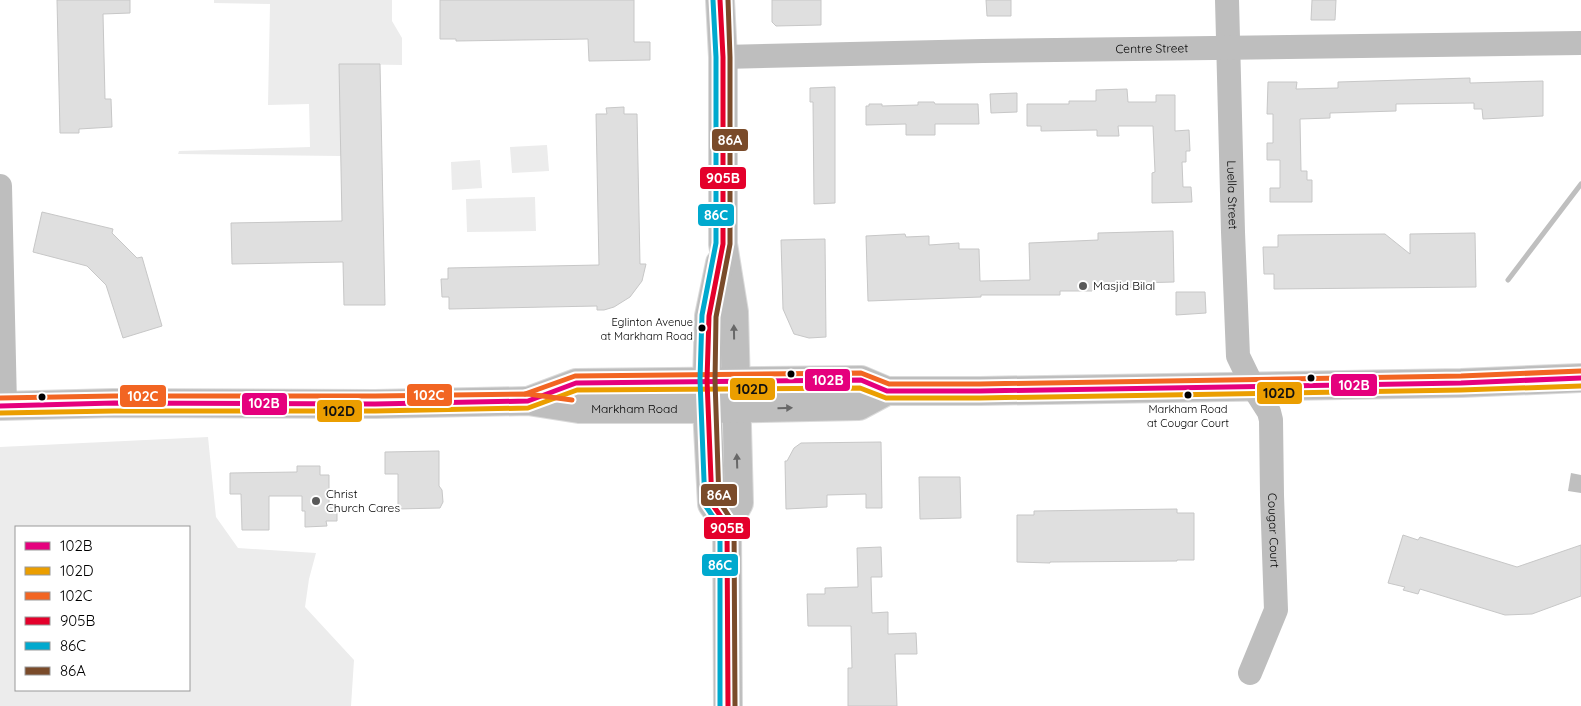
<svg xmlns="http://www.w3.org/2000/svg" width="1581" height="706" viewBox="0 0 1581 706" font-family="Quicksand,sans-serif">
<rect width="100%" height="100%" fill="#fff"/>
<g fill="#ececec" fill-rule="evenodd">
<polygon points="214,0 392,0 392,21 402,38 402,65 340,64 341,156 178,154 179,151 310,147 309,104 268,105 270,4 214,3"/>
<polygon points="547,145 549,171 512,173 510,147"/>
<polygon points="480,160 482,188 452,190 451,162"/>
<polygon points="535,197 536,231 467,232 466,199"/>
<path d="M208,437L216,517L238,548L316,553L309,579L305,607L354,660L351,706H0V447ZM16,527H189V690H16Z"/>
</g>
<polygon fill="#bfbfbf" points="1571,473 1581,475 1581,493 1568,491"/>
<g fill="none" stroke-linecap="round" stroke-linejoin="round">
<polyline stroke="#bfbfbf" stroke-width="5" points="1508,280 1581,184"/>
</g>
<g fill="#dfdfdf" stroke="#c7c7c7">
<polygon points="57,0 130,0 130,13 103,14 105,99 111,99 112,127 79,129 79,133 60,133"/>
<polygon points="440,0 634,0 634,42 650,42 650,60 589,61 588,39 456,41 456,39 440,39"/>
<polygon points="772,0 821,0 821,25 776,26 772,22"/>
<polygon points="986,0 1011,0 1011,16 987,16"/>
<polygon points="1312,0 1336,0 1335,20 1311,20"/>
<polygon points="339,64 380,64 385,305 344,305 343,262 232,264 231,223 342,221"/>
<polygon points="1470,78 1470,83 1543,81 1543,116 1483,119 1482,109 1474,109 1474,103 1396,104 1396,111 1330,113 1330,118 1300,119 1301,171 1307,171 1307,180 1312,180 1312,202 1270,202 1270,188 1280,188 1280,160 1267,160 1267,143 1273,143 1273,114 1267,114 1268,82 1297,82 1296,89 1338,88 1338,82"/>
<polygon points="835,87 835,203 814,204 813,102 810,102 810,88"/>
<polygon points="1127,89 1128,102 1156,102 1156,95 1175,95 1175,131 1189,130 1190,151 1186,151 1186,162 1182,162 1183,187 1191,187 1192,202 1152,203 1152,173 1155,172 1153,126 1118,126 1119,136 1097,136 1097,130 1041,131 1041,126 1027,126 1027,104 1069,104 1069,101 1096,101 1096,90"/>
<polygon points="1017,93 1017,112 991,113 990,94"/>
<polygon points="918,102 934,102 935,104 978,104 979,124 935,124 935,135 906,135 906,124 866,125 866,106 869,106 869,104 882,104 882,106 918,105"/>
<polygon points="624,107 624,114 637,114 640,264 646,264 642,281 630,297 614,307 604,310 597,310 597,306 449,309 449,297 442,297 441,279 448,279 448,268 599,265 596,114 607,114 606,108"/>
<polygon points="42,212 113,229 112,233 137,258 142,257 162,326 123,338 106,285 87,266 33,252"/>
<polygon points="1173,231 1174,282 1136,283 1137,287 1095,288 1092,291 1060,291 1060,295 981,295 981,297 868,301 866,236 905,234 906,237 929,236 929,245 959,243 959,249 979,249 980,281 1030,280 1029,243 1098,240 1098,233"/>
<polygon points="1475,233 1476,287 1274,289 1274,274 1264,274 1263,247 1278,247 1278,235 1385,234 1410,254 1410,234"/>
<polygon points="825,239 826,337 809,338 794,334 783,309 781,240"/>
<polygon points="1176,292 1205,292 1206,313 1176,315"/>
<polygon points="881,442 882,508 866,508 866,494 827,495 827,507 786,509 785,461 787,461 794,448 801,443"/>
<polygon points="439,451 439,486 442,490 443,502 440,508 398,509 398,474 385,474 385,452"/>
<polygon points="297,466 320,466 320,475 329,475 329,505 337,505 337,521 326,521 327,526 305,527 305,511 302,511 302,496 269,496 269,530 242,530 241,494 230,494 230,473 297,472"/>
<polygon points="919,477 960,477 961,518 920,519"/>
<polygon points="1177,509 1177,513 1194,513 1194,560 1177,560 1177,561 1050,562 1050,563 1017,562 1017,515 1034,515 1034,511"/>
<polygon points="1403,535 1418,540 1420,537 1517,567 1581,545 1581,596 1532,614 1505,615 1420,589 1418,594 1403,590 1405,587 1388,583"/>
<polygon points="881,547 882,577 871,577 872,613 888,612 888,634 916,633 917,654 895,654 897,706 848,706 848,668 852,668 851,626 808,626 807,594 825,594 825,588 858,587 857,548"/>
</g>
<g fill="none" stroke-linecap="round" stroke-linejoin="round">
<defs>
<g id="major">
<polyline points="720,0 723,57 723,244 734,312 739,503 727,525 728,706"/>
<polyline points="720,263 709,316 707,380 707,409 712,504 727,525"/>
<polyline points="528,401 576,383 861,380 887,391 980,391 1461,383 1581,378"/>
<path id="s3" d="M0,406L114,403L375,404L528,401L579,409H707L859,406L887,391"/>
</g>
</defs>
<use href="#major" stroke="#dbdbdb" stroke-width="30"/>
<g stroke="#bebebe" stroke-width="24">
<path id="s1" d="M1227,0L1233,232L1238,356L1253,387L1269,412L1271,420L1272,495L1276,610L1250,673"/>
<path id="s2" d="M723,57L983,51L1581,43"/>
<polyline points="0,186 5,405"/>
</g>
<use href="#major" stroke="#bebebe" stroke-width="28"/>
<defs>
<polyline id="bus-1" points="0,406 114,403 375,404 528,401 576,383 861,380 887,391 980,391 1461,383 1581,378"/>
<polyline id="bus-2" points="0,413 114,411 375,411 528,408 577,390 860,388 886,398 980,398 1461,390 1581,386"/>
<g id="bus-3">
<polyline points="525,394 575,376 861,373 889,384 980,384 1461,376 1581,371"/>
<polyline points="0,398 114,396 375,396 528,394 572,400"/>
</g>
<polyline id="bus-4" points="720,0 723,57 723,244 709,316 707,380 712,504 727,525 728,706"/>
<polyline id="bus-5" points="713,0 716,57 716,243 702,315 700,380 705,505 720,527 720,706"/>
<polyline id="bus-6" points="728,0 730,57 730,244 716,317 715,380 719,501 734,524 735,706"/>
</defs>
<use href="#bus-1" stroke="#fff" stroke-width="9"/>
<use href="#bus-2" stroke="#fff" stroke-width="9"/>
<use href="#bus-3" stroke="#fff" stroke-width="9"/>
<use href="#bus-4" stroke="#fff" stroke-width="9"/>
<use href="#bus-5" stroke="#fff" stroke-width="9"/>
<use href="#bus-6" stroke="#fff" stroke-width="9"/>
<use href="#bus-1" stroke="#e5007d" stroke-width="5"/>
<use href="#bus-2" stroke="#eb9e00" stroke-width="5"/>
<use href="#bus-3" stroke="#f26522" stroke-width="5"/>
<use href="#bus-4" stroke="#e4002b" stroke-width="5"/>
<use href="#bus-5" stroke="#00a9ce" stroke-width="5"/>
<use href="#bus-6" stroke="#7a4b2a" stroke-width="5"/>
</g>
<defs><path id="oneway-solid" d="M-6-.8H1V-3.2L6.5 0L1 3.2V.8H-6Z" transform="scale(1.25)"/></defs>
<g fill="#686868">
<use href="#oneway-solid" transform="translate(734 332) rotate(-91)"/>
<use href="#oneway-solid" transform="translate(785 408) rotate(-2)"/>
<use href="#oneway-solid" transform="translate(737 461) rotate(-92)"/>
</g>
<g fill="#595959" stroke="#fff" stroke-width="2">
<circle cx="1083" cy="286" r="5"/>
<circle cx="316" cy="501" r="5"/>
</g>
<g fill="#000" stroke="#fff" stroke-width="2">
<circle cx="702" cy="328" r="4.5"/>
<circle cx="791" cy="374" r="4.5"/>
<circle cx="1311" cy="378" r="4.5"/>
<circle cx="1188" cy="395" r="4.5"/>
<circle cx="42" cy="397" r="4.5"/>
</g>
<g text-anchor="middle" stroke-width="4" stroke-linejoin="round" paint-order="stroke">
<g font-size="11" fill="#000" stroke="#fff" text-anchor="end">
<text x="693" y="326">Eglinton Avenue<tspan x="693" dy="14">at Markham Road</tspan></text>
<text x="1188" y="413" text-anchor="middle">Markham Road<tspan x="1188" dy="14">at Cougar Court</tspan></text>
</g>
<g font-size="12" fill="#000" stroke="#fff">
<text dy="4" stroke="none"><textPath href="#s2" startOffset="429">Centre Street</textPath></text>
<text dy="4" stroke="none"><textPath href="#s1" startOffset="195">Luella Street</textPath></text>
<text dy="4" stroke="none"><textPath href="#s3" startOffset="635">Markham Road</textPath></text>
<text dy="4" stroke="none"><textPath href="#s1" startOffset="539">Cougar Court</textPath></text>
</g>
<g font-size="12" fill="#000" stroke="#fff" text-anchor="start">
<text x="1093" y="290">Masjid Bilal</text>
<text x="326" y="498">Christ<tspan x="326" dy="14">Church Cares</tspan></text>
</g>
</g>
<g stroke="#fff" stroke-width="2">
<rect x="711" y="128" width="38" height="24" rx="5" fill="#7a4b2a"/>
<rect x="699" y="166" width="48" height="24" rx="5" fill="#e4002b"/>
<rect x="697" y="203" width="38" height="24" rx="5" fill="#00a9ce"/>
<rect x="804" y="368" width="47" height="24" rx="5" fill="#e5007d"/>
<rect x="1330" y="373" width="48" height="24" rx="5" fill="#e5007d"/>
<rect x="729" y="377" width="47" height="24" rx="5" fill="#eb9e00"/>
<rect x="1256" y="381" width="47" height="24" rx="5" fill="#eb9e00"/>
<rect x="406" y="383" width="47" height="24" rx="5" fill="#f26522"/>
<rect x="119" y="384" width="48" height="24" rx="5" fill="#f26522"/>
<rect x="241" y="392" width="47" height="24" rx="5" fill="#e5007d"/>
<rect x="316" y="399" width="47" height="24" rx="5" fill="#eb9e00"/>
<rect x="700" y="483" width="38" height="24" rx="5" fill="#7a4b2a"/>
<rect x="703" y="516" width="48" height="24" rx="5" fill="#e4002b"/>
<rect x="701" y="553" width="38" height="24" rx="5" fill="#00a9ce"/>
</g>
<g font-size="14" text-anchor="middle" font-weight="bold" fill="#fff">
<text x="730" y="145">86A</text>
<text x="723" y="183">905B</text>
<text x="716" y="220">86C</text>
<text x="828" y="385">102B</text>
<text x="1354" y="390">102B</text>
<text x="429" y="400">102C</text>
<text x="143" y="401">102C</text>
<text x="264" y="408">102B</text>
<text x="719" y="500">86A</text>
<text x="727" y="533">905B</text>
<text x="720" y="570">86C</text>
</g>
<g font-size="14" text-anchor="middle" font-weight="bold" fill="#111">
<text x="752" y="394">102D</text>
<text x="1279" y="398">102D</text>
<text x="339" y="416">102D</text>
</g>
<rect x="15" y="526" width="175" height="165" fill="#ffffff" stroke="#999999"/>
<rect x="25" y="542" width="25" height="8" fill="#e5007d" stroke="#999999"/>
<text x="60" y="551" font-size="15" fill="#000000">102B</text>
<rect x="25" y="567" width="25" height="8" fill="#eb9e00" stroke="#999999"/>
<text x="60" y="576" font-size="15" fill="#000000">102D</text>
<rect x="25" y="592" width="25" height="8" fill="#f26522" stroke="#999999"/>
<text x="60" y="601" font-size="15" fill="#000000">102C</text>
<rect x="25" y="617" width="25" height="8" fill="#e4002b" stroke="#999999"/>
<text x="60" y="626" font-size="15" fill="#000000">905B</text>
<rect x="25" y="642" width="25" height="8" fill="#00a9ce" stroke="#999999"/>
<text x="60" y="651" font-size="15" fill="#000000">86C</text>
<rect x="25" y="667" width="25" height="8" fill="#7a4b2a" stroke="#999999"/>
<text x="60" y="676" font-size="15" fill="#000000">86A</text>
</svg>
